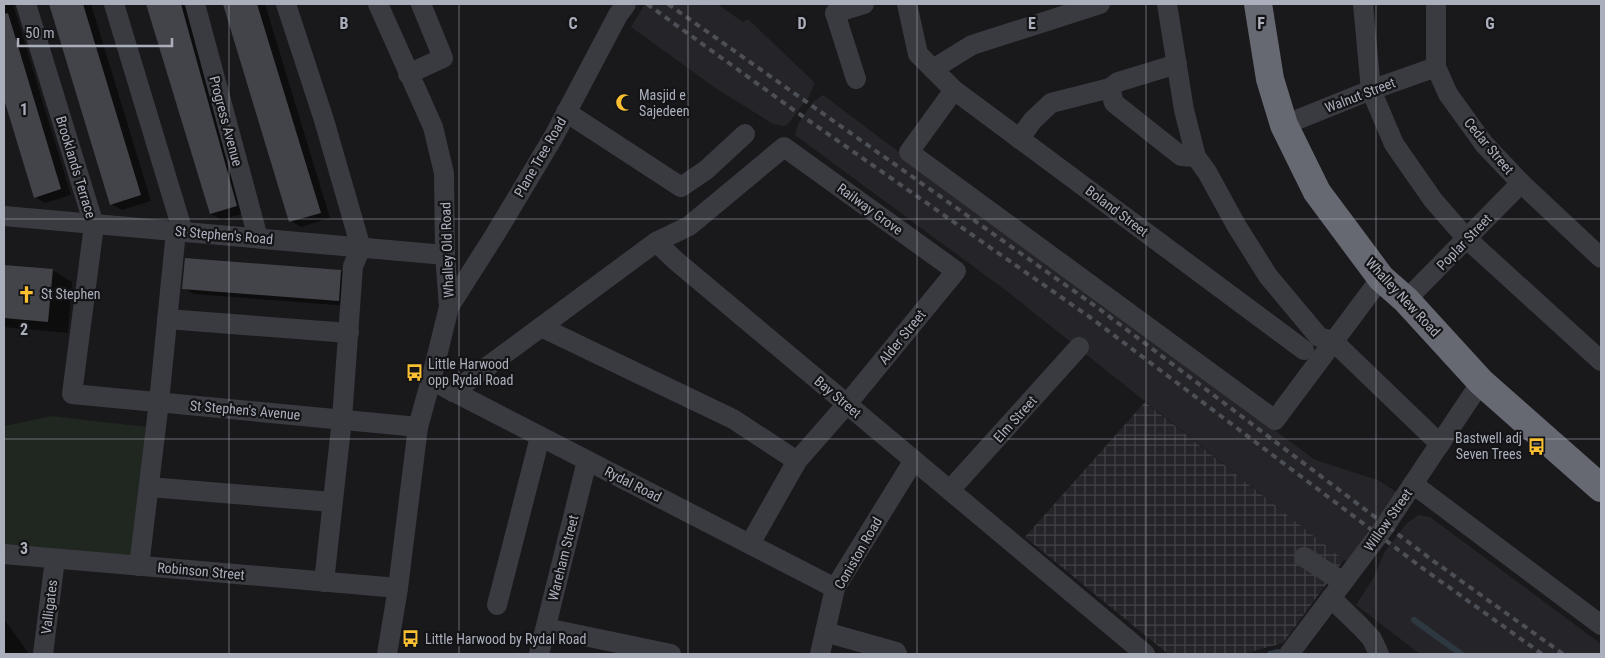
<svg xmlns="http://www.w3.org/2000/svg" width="1605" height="658" viewBox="0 0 1605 658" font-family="'Roboto Condensed',sans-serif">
<defs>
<pattern id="industrial-grid" width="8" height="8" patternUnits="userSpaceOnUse" patternTransform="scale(1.25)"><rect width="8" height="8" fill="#252529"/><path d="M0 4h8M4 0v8" fill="none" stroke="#424246"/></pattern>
</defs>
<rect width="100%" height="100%" fill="#19191c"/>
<g fill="#252529">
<polygon points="645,4 717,4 743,22 748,19 815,83 808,98 787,125 783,126 773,124 714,87 631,27"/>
<polygon points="823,95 992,222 1315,460 1378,480 1398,493 1349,562 1344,560 1008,292 795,135 798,124 813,102"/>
<polygon points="1418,515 1430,517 1601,644 1601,654 1420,654 1356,605 1373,579 1385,551 1407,523"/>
</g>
<polygon fill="url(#industrial-grid)" points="1145,402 1344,560 1283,643 1243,654 1168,654 1025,537"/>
<polygon fill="#1f2720" points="52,416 146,427 133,559 4,547 4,426"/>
<g fill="#0007">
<polygon points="4,4 13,4 71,195 45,203 35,197 4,94"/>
<polygon points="50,4 91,4 151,201 122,210 111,204"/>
<polygon points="147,4 189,4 247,212 222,220 211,214"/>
<polygon points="224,4 265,4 330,218 301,227 291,221"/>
<polygon points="4,264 8,266 52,270 72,282 68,333 4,327"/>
<polygon points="340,271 351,277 349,306 194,294 183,288"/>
<polygon points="4,619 29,654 4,654"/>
</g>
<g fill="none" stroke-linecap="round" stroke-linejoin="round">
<g stroke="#2e3841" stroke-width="6">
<polyline points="1414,620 1461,654"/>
<polyline points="1270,654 1278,652"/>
</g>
</g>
<g fill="#434449">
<polygon points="49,4 83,4 141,195 110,205"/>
<polygon points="146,4 181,4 237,206 210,214"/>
<polygon points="223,4 257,4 321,213 289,222"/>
<polygon points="8,13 61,189 34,198 4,99 4,14"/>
<polygon points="185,258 341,270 339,301 182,289"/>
<polygon points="4,265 53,269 48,322 4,318"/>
</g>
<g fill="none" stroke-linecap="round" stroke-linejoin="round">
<g stroke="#3a3b41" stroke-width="20">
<polyline points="26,4 94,225 72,394 418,427"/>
<polyline points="114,4 183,232"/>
<polyline points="195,4 258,238"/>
<polyline points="286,4 324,120 361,248 353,266 342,419 324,582"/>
<polyline points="378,4 433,127 444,173 445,255 449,307 431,380 418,427 398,588 387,654"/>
<polyline points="907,4 918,54 954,90 1304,350"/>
<polyline points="1167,4 1184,110 1196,157 1207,172 1236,225 1268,276 1319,337 1333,341 1440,444"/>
<polyline points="1363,4 1371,90 1394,144 1433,200 1467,239 1601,361"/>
<polyline points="1436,4 1436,67 1448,94 1484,144 1521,183 1601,258"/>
<polyline points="933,69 972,45 1100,4"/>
<polyline points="408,74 443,58 421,4"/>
<polyline points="856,79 835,13 864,4"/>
<polyline points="1110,88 1114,103 1181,156 1196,157"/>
<polyline points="954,90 909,152 1275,420 1381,278"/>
<polyline points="566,112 681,187 706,170 745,134"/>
<polyline points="1284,125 1371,90 1436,67"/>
<polyline points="1019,139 1033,120 1051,103 1110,88 1118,82 1177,64"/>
<polyline points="4,216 445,255"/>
<polyline points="1406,300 1521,183"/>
<polyline points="449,307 496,233 554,136 618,15 626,4"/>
<polyline points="167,319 349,333"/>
<polyline points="541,327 733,419 797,461"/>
<polyline points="431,380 835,588"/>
<polyline points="453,392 656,242"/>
<polyline points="1413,484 1601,625"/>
<polyline points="149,487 332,502"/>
<polyline points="950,490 1079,347"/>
<path d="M750,544L797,461L847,404L956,271L784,147L689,226L656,242L675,260C832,391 988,523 1145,654"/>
<polyline points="4,554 398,588"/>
<polyline points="1304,557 1343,582"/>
<polyline points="139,566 159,402 176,231"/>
<polyline points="1331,598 1360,626 1372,639 1379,654"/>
<polyline points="497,605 540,437"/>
<polyline points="546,628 671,654"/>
<polyline points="825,632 896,652 897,654"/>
<polyline points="43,654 55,559"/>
<polyline points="539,654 587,461"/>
<polyline points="820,654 835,588 914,460"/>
<polyline points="1289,654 1383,529 1481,382"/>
</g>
<polyline stroke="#666872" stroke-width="28" points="1258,4 1270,79 1284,125 1317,192 1381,278 1406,300 1481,382 1601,488"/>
<g stroke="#4d4f56" stroke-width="4" stroke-dasharray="6 5" stroke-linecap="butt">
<polyline points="647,4 798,113 1091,318 1425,570 1542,654"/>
<polyline points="668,4 1098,308 1432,560 1563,654"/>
</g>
</g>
<path fill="none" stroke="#abafbc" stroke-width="1" stroke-opacity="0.55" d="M229,4V654M459,4V654M688,4V654M917,4V654M1146,4V654M1376,4V654M4,219H1601M4,439H1601"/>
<defs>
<symbol id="mosque-bare" viewBox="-9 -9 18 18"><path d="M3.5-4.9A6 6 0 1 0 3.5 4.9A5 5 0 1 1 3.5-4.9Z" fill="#fac032" stroke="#141417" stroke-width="2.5" paint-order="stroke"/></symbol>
<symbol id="church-bare" viewBox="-9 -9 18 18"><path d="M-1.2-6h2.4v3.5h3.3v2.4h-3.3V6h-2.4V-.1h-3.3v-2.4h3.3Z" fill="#fac032" stroke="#141417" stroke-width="2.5" paint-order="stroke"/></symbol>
<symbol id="bus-bare" viewBox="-9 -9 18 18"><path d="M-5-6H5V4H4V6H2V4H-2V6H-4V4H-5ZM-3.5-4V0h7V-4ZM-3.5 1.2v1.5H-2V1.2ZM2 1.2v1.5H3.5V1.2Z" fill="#fac032" stroke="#141417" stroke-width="2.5" paint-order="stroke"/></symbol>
</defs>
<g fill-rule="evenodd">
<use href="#mosque-bare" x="612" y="90" width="25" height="25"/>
<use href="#church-bare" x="14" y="282" width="25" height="25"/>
<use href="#bus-bare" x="402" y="360" width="25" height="25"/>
<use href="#bus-bare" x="1524" y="434" width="25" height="25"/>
<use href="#bus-bare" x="398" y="626" width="25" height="25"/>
</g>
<g text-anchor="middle" stroke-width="4.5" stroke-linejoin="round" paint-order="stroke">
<g font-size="14" fill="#abafbc" stroke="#141417" text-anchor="start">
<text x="639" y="100">Masjid e<tspan x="639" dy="16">Sajedeen</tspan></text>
<text x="41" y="299">St Stephen</text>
<text x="428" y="369">Little Harwood<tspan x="428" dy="16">opp Rydal Road</tspan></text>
<text x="1522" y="443" text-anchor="end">Bastwell adj<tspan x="1522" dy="16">Seven Trees</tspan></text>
<text x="425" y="644">Little Harwood by Rydal Road</text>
</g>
<g font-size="14" fill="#abafbc" stroke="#141417">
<text transform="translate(1360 95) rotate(-21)" y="5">Walnut Street</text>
<text transform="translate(226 121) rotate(75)" y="5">Progress Avenue</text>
<text transform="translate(1489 146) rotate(50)" y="5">Cedar Street</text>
<text transform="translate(540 157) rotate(-60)" y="5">Plane Tree Road</text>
<text transform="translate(76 167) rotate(73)" y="5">Brooklands Terrace</text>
<text transform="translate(870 209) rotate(36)" y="5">Railway Grove</text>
<text transform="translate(1117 211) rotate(37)" y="5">Boland Street</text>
<text transform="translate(224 235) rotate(5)" y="5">St Stephen's Road</text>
<text transform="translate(1464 242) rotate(-46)" y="5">Poplar Street</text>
<text transform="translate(447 250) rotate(-92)" y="5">Whalley Old Road</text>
<text transform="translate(1403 297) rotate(47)" y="5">Whalley New Road</text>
<text transform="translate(902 337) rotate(-51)" y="5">Alder Street</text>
<text transform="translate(838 397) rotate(40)" y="5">Bay Street</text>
<text transform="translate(245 410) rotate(5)" y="5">St Stephen's Avenue</text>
<text transform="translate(1015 419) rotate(-48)" y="5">Elm Street</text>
<text transform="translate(633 484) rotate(27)" y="5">Rydal Road</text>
<text transform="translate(1388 520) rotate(-55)" y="5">Willow Street</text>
<text transform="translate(858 553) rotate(-60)" y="5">Coniston Road</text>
<text transform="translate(563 558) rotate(-76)" y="5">Wareham Street</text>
<text transform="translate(201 571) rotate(5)" y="5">Robinson Street</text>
<text transform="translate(49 607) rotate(-83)" y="5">Valligates</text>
</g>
</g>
<g font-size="16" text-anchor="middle" font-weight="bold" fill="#abafbc" stroke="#141417" stroke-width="4.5" stroke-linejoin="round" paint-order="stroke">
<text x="344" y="29">B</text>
<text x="573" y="29">C</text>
<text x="802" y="29">D</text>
<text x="1032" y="29">E</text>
<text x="1261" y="29">F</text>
<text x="1490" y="29">G</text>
<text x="24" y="115">1</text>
<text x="24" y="335">2</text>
<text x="24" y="554">3</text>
</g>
<rect width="1605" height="658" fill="none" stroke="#abafbc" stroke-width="10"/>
<path d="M18 38v8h154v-8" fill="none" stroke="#abafbc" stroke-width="2.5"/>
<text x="25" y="38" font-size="15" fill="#abafbc" stroke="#141417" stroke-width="4" paint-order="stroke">50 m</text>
</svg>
